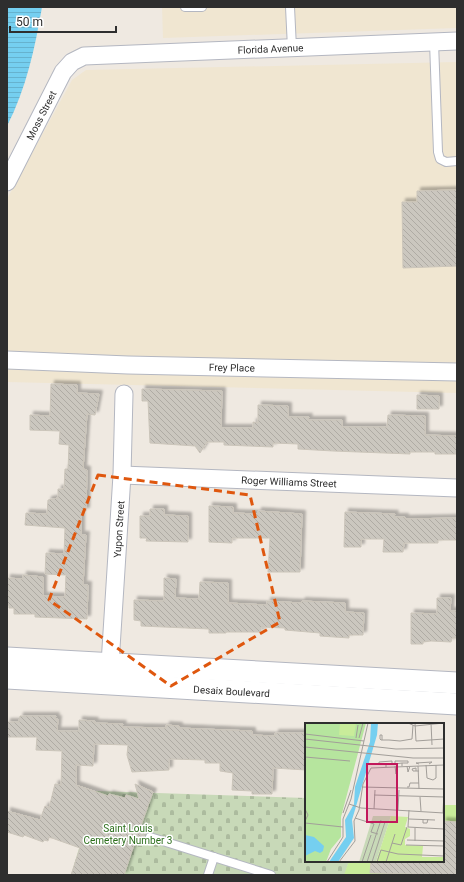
<svg xmlns="http://www.w3.org/2000/svg" width="464" height="882" viewBox="0 0 464 882" font-family="Roboto,sans-serif">
<defs>
<pattern id="cemetery-stones" width="16" height="16" patternUnits="userSpaceOnUse"><rect width="16" height="16" fill="#c8d9b8"/><path d="M2 7V4a2 2 0 0 1 4 0v3zM10 15v-3a2 2 0 0 1 4 0v3z" fill="#acbb9e"/></pattern>
<pattern id="water-rules" width="6" height="5" patternUnits="userSpaceOnUse"><rect width="6" height="5" fill="#75cff0"/><path d="M0 2.5h6" fill="none" stroke="#66b2ce"/></pattern>
<pattern id="building-back-hatch" width="6" height="6" patternUnits="userSpaceOnUse"><rect width="6" height="6" fill="#cbc7bf"/><path d="M-1 5l2 2M0 0l6 6M5-1l2 2" fill="none" stroke="#afaba4"/></pattern>
<filter id="shadow"><feDropShadow dx="3.5" dy="-3.5" stdDeviation="1" flood-color="#0004"/></filter>
</defs>
<rect width="100%" height="100%" fill="#efe9e1"/>
<g fill="#f0e6d1">
<polygon points="162,7 457,7 457,28 163,38"/>
<polygon points="457,62 457,393 7,382 7,199 72,80 86,70"/>
</g>
<polygon fill="url(#cemetery-stones)" points="96,791 306,798 306,861 349,861 345,875 71,875"/>
<polygon fill="#c9ec9a" points="443,805 457,805 457,875 344,875 349,861 443,861"/>
<path fill="url(#water-rules)" d="M7,7H42C35,48 26,89 7,126Z"/>
<g fill="url(#building-back-hatch)" stroke="#cbc5ba" filter="url(#shadow)">
<polygon points="457,190 457,266 403,268 402,202 417,202 417,191"/>
<polygon points="51,384 77,385 77,393 99,394 95,415 87,414 83,469 87,470 86,511 81,511 81,535 86,535 83,585 88,585 87,619 35,617 35,614 14,614 14,608 9,608 9,605 7,605 7,578 23,579 23,575 43,577 43,596 65,597 66,575 45,574 46,553 64,554 65,528 25,525 26,513 47,514 48,500 58,498 58,489 64,489 65,469 68,469 69,445 59,444 60,431 30,430 30,415 50,416"/>
<polygon points="142,389 222,391 221,428 253,428 253,422 258,423 258,405 288,406 288,417 309,417 308,420 342,420 342,427 387,427 388,415 425,416 425,435 457,436 457,454 435,454 435,452 410,452 410,454 333,451 298,449 298,444 273,443 273,447 224,445 224,442 207,442 200,453 195,446 150,443 148,401 142,401"/>
<polygon points="417,395 439,396 439,409 417,409"/>
<polygon points="209,506 233,507 233,513 258,514 258,511 302,514 300,572 268,572 270,538 232,538 232,543 209,542"/>
<polygon points="150,509 164,509 164,515 188,516 188,542 146,541 147,538 140,538 140,516 150,516"/>
<polygon points="345,512 395,514 394,517 405,517 405,519 457,518 457,540 438,540 438,543 404,543 403,552 383,552 384,539 361,539 361,547 344,547"/>
<polygon points="164,578 176,579 175,598 199,599 200,582 228,583 228,603 267,605 267,601 301,603 302,601 345,603 345,612 364,613 363,635 349,635 349,638 320,636 320,633 285,630 285,628 261,627 261,632 226,632 226,633 209,633 209,629 141,626 141,621 134,620 134,600 164,601"/>
<polygon points="437,598 451,598 450,611 457,611 457,638 452,638 451,642 431,641 423,642 423,644 411,644 411,613 437,614"/>
<polygon points="20,716 56,716 55,719 58,719 57,731 79,731 79,720 95,721 94,723 123,724 122,727 166,728 166,725 179,726 179,728 252,731 252,735 275,736 275,733 306,733 306,770 273,768 272,794 252,794 252,791 232,790 233,773 220,771 220,763 205,763 205,760 169,759 169,770 132,772 127,755 128,745 94,744 93,766 76,765 76,785 108,796 109,794 125,798 126,795 139,799 135,784 153,792 140,828 146,830 143,841 136,839 124,875 71,875 80,848 49,837 48,841 44,840 43,842 24,835 23,837 7,832 7,811 40,820 45,806 49,808 55,784 61,785 62,751 36,750 37,737 7,737 7,722 19,722"/>
<polygon points="443,821 457,822 457,875 370,873 371,861 443,861"/>
</g>
<g fill="none" stroke-linecap="round" stroke-linejoin="round">
<defs>
<g id="service">
<polyline points="185,7 202,7"/>
<polyline points="290,7 292,48"/>
<polyline points="434,42 438,152 440,159 446,162 457,161"/>
<polyline points="150,837 271,875"/>
<polyline points="208,875 214,857"/>
</g>
<g id="minor">
<path id="s1" d="M7,182L63,72L72,62L84,56L457,41"/>
<path id="s2" d="M7,360L128,365L457,372"/>
<path id="s3" d="M122,475L457,488"/>
<path id="s4" d="M110,664L122,475L124,394"/>
</g>
<g id="tertiary">
<polyline points="7,658 457,683"/>
<path id="s5" d="M7,678L457,704"/>
</g>
</defs>
<use href="#service" stroke="#b4b7c1" stroke-width="10"/>
<use href="#minor" stroke="#b4b7c1" stroke-width="19"/>
<use href="#tertiary" stroke="#b4b7c1" stroke-width="23"/>
<use href="#service" stroke="#fff" stroke-width="8"/>
<use href="#minor" stroke="#fff" stroke-width="17"/>
<use href="#tertiary" stroke="#fff" stroke-width="21"/>
</g>
<path fill="none" stroke="#df570e" stroke-width="3" stroke-dasharray="8 5" stroke-linejoin="round" d="M98,475L250,495L280,622L171,686L49,600Z"/>
<g text-anchor="middle" stroke-width="3" stroke-linejoin="round" paint-order="stroke">
<g font-size="10" fill="#2e2e2e" stroke="#fff">
<text dy="4" stroke="none"><textPath href="#s1" startOffset="337">Florida Avenue</textPath></text>
<text dy="4" stroke="none"><textPath href="#s1" startOffset="75">Moss Street</textPath></text>
<text dy="4" stroke="none"><textPath href="#s2" startOffset="225">Frey Place</textPath></text>
<text dy="4" stroke="none"><textPath href="#s3" startOffset="167">Roger Williams Street</textPath></text>
<text dy="4" stroke="none"><textPath href="#s4" startOffset="135">Yupon Street</textPath></text>
<text dy="4" stroke="none"><textPath href="#s5" startOffset="225">Desaix Boulevard</textPath></text>
</g>
<g font-size="10" fill="#2c6e1b" stroke="#fff">
<text x="128" y="832">Saint Louis<tspan x="128" dy="12">Cemetery Number 3</tspan></text>
</g>
</g>
<g transform="translate(305 723)">
<rect width="139" height="139" fill="#efe9e1"/>
<path d="M0,0H61L36,94V114L26,126L21,139H0Z" fill="#b6e59e"/>
<path d="M68,93H86L71,139H54Z" fill="#c8d9b8"/>
<path d="M35,0H51L49,13L34,12ZM86,93L103,94L100,104L105,106V113L100,116V122L118,123L117,134H139V139H71Z" fill="#c9ec9a"/>
<path d="M66,0H73L72,12L47,97L49,115L33,139H24L41,114L40,97L49,81L50,64L65,19ZM0,112L9,114L19,123L18,128L15,130L10,128L0,133Z" fill="#75cff0"/>
<path fill="none" stroke="#a29e99" stroke-width="1" d="M103,0L110,3L139,0M110,0L111,18L139,16M126,0L127,22M0,11L59,18M51,15L53,2M54,15L58,0M0,16L91,26L139,25M77,17V12H75V16L76,17H84L95,18L107,16L108,2M0,24L108,35H139M0,34L45,38M97,40H103V38H90V41L97,40V43M81,41H87V38L74,39V41H81V44M114,41L111,40L127,39L124,41M121,42L122,55L128,57L131,55V42M90,43L91,51L92,43M102,43L103,49L105,43M113,43L114,66M111,48V45L107,46L108,48H114M57,64L139,66M102,64H104L105,60H114M69,72L139,74M115,74L116,88M44,81L56,85L139,90M0,86L3,92L0,98M69,86L70,67M93,87L94,67M104,87L103,104L139,106M38,90L46,67M138,90L139,69M50,95L69,101L66,109L73,111M104,96L130,97M118,96V100H122L123,96M0,100L38,104M102,117L139,118M110,118V105M87,120L96,122L102,104M101,122L139,123M22,139L38,114V96L46,76L63,0M34,139L50,118L49,98L54,87L58,61L66,45L139,42M57,139L66,112M62,139L76,97M67,139L80,99M72,139L76,127L93,131L139,133M81,139L90,111"/>
<path fill="#c2185b" fill-opacity="0.15" stroke="#c2185b" stroke-width="2" d="M62,41H92V99H62Z"/>
<rect width="139" height="139" fill="none" stroke="#2e2e2e" stroke-width="2"/>
</g>
<rect width="464" height="882" fill="none" stroke="#2e2e2e" stroke-width="16"/>
<path d="M10 26v6h106v-6" fill="none" stroke="#2e2e2e" stroke-width="2"/>
<text x="16" y="26" font-size="12" fill="#2e2e2e" stroke="#ffffff" stroke-width="3" paint-order="stroke">50 m</text>
</svg>
